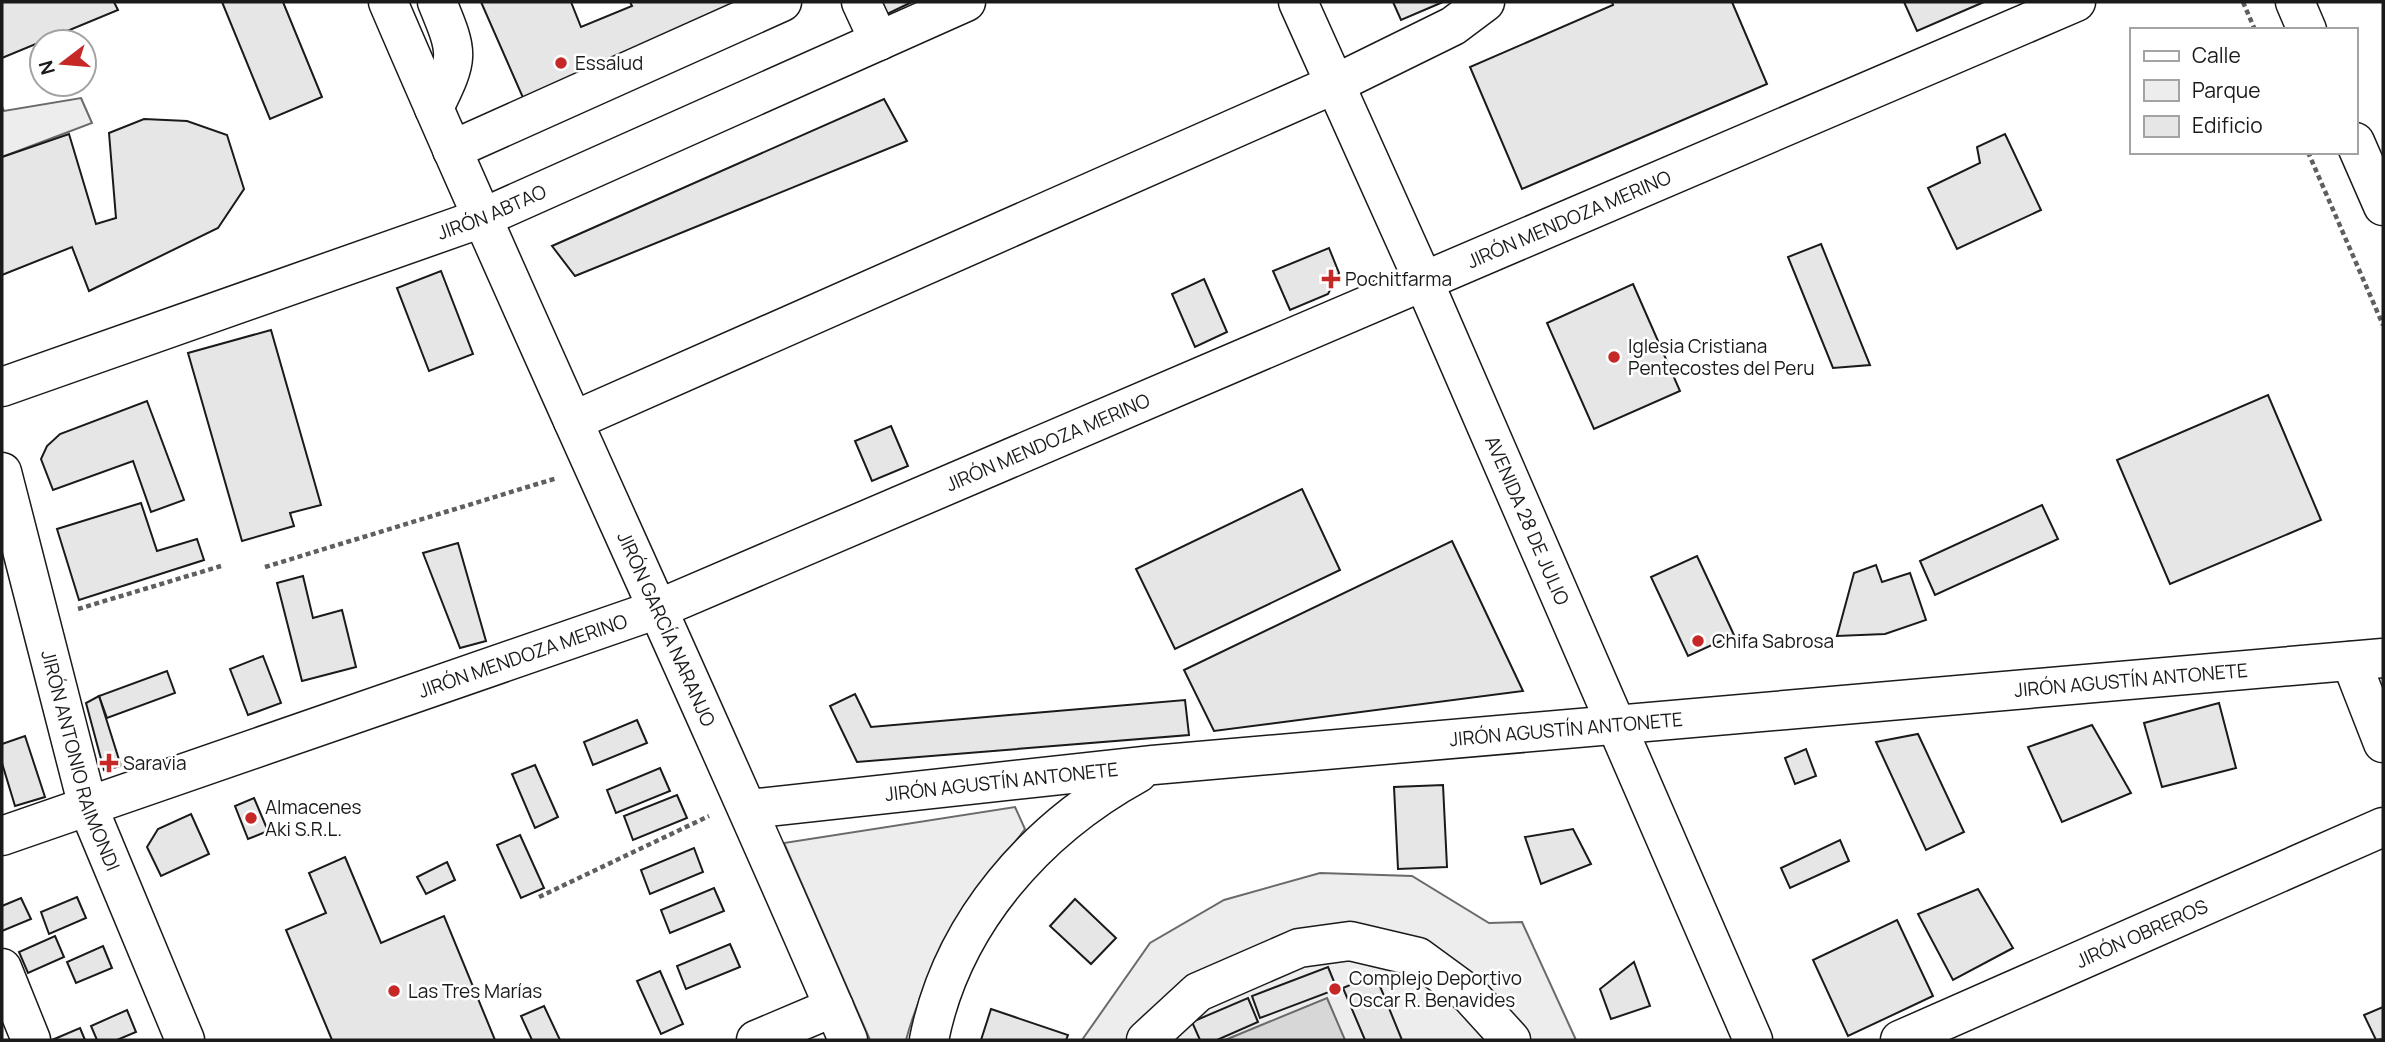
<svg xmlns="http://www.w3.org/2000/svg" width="2385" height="1042" viewBox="0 0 2385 1042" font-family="Manrope,sans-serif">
<rect width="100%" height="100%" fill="#fff"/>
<g fill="#ededed" stroke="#6a6a6a" stroke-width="2">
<polygon points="81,98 92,123 2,157 2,164 2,107 4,111"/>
<path d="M1015,807L1025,829C973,897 929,956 906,1040H870L784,843Z"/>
<polygon points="1320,873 1412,876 1489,923 1522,922 1576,1040 1082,1040 1150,943 1224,900"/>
</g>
<polygon fill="#d7d7d7" stroke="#6a6a6a" stroke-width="2" points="1327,998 1345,1040 1225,1040"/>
<g fill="#e6e6e6" stroke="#1a1a1a" stroke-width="2">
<polygon points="2,2 114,2 118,10 2,58"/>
<polygon points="222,2 283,2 322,97 270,119"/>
<polygon points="481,2 571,2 581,27 632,6 630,2 761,2 524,100"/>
<polygon points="874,2 912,2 881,17"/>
<polygon points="1393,2 1443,2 1401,20"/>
<polygon points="1612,2 1732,2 1767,84 1522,189 1470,67 1613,5"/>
<polygon points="1904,2 1984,2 1917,31"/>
<polygon points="884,99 907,141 575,276 552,246"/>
<polygon points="144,119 187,121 227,135 244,189 218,228 89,291 72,247 2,275 2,157 69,134 96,224 116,218 109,133"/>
<polygon points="2005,134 2041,210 1957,249 1928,188 1980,163 1977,147"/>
<polygon points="1821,244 1870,365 1833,368 1788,257"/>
<polygon points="1329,248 1339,273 1328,294 1290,310 1273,271"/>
<polygon points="441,271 473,354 429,371 397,288"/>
<polygon points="1204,279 1227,332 1195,347 1172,294"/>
<polygon points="1633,284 1680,391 1594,429 1547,323"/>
<polygon points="271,330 321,505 290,513 294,526 242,541 188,353"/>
<polygon points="2268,395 2321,520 2170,584 2117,460"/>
<polygon points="147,401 184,500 151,512 133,461 53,490 41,459 47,446 60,434"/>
<polygon points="891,426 908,466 872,481 855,441"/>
<polygon points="1302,489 1340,570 1175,649 1136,569"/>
<polygon points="141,503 157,551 197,539 204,560 79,600 57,529"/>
<polygon points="2042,505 2058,539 1935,595 1920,561"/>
<polygon points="1452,541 1523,691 1214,731 1184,670"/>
<polygon points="458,543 486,641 460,648 423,553"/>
<polygon points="1697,556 1734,635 1688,656 1651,577"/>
<polygon points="1876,565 1882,582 1910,573 1926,620 1885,634 1837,636 1854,573"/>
<polygon points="303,576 313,618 342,610 356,667 302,681 277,583"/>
<polygon points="263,656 281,703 248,715 230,669"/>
<polygon points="167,671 175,693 107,718 99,696"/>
<polygon points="855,694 871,727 1185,700 1189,735 857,762 830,706"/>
<polygon points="99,696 121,766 104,770 86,703"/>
<polygon points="2219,703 2236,768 2162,787 2144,723"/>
<polygon points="637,720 647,743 593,765 584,742"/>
<polygon points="2092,725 2131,793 2062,822 2028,747"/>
<polygon points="1918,734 1964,832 1926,850 1876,742"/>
<polygon points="25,736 45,797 15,806 2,763 2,744"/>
<polygon points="1806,749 1816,776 1795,784 1785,758"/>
<polygon points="535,765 558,817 535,828 512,774"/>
<polygon points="660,768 670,791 616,813 607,790"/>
<polygon points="1443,785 1447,867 1398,869 1394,787"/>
<polygon points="677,795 687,818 633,840 624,816"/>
<polygon points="254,798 268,831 248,839 235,806"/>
<polygon points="191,814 209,854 161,876 147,847 158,829"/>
<polygon points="1573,829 1591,864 1541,884 1525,837"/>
<polygon points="520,835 544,888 521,898 497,845"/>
<polygon points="1840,840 1849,861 1790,888 1781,868"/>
<polygon points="694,848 703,872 650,894 641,870"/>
<polygon points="345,857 381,943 444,916 495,1040 332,1040 286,930 326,913 309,873"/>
<polygon points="447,862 455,880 426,894 417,877"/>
<polygon points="714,888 724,911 670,933 661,910"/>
<polygon points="1978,889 2013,948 1953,980 1918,914"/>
<polygon points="77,897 86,918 49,934 41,912"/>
<polygon points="21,898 31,919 2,931 2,906"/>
<polygon points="1075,899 1116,938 1091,964 1050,926"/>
<polygon points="1897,920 1933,996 1848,1036 1813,960"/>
<polygon points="55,936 64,957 28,973 19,952"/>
<polygon points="730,944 740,967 686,989 677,966"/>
<polygon points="103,946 112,968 76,983 67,962"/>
<polygon points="1634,962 1650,1006 1611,1019 1600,989"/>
<polygon points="1328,967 1337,989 1260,1018 1252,996"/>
<polygon points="660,971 683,1024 661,1034 637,981"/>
<polygon points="1375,974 1402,1040 1365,1040 1343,988"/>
<polygon points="1248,998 1258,1022 1217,1040 1200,1040 1192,1022"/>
<polygon points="544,1006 560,1040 532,1040 521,1016"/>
<polygon points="2383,1007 2383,1039 2376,1040 2364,1015"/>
<polygon points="991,1009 1068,1035 1066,1040 981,1040"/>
<polygon points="127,1010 136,1032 117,1040 97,1040 91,1026"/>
<polygon points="80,1028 85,1040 52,1040"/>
</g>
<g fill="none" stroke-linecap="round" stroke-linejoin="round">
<defs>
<g id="minor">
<path id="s1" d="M388,2C537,350 699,692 848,1040"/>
<polyline points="861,2 879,41"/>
<path d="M434,108C459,57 459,55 437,2"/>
<polyline points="452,150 782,2"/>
<path id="s2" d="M2,387L482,218L966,2"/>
<polyline points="573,421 1335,84 1453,26 1485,2"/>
<path id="s3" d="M2,472L88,807L185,1040"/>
<polyline points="2351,661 2383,743"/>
<path id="s4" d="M749,809L1153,765L2383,658"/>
<path id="s5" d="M2,836L658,609L2076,2"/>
<polyline points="2,968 31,1040"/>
<polyline points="756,1040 834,1007"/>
<path d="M929,1040C952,923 1036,829 1138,773"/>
<polyline points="1146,1040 1198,992 1299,948 1350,941 1418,957 1470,995 1511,1040"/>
<path id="s6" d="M1900,1040L2383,827"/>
</g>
<g id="major">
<path id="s7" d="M1298,2L1423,280L1753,1040"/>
<polyline points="2295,2 2307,30"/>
<polyline points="2355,142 2383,206"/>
</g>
</defs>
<use href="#minor" stroke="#1a1a1a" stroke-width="41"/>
<use href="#major" stroke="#1a1a1a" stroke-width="41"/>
<g stroke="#5f5f5f" stroke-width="4.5" stroke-dasharray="5 3.5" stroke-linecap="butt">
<polyline points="2243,2 2255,30"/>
<polyline points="2308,152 2383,325"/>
<polyline points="265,567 557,478"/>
<polyline points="78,609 221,566"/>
<polyline points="539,897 709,816"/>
</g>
<use href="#minor" stroke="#fff" stroke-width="38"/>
<use href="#major" stroke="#fff" stroke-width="38"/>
</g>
<g fill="#c62828" stroke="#fff" stroke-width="2.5">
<circle cx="561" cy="63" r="7"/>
<path d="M1327.5 268.5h7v7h7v7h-7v7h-7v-7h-7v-7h7z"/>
<circle cx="1614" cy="357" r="7"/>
<circle cx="1698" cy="641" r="7"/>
<path d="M105.5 752.5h7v7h7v7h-7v7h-7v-7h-7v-7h7z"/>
<circle cx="251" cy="818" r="7"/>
<circle cx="1335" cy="989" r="7"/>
<circle cx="394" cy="991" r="7"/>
</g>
<g text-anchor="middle" stroke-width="5" stroke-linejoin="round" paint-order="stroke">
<g font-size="19" fill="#1a1a1a" stroke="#fff" text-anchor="start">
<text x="575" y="70">Essalud</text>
<text x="1345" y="286">Pochitfarma</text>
<text x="1628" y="353">Iglesia Cristiana<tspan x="1628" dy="22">Pentecostes del Peru</tspan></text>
<text x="1712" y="648">Chifa Sabrosa</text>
<text x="123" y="770">Saravia</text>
<text x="265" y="814">Almacenes<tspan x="265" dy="22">Aki S.R.L.</tspan></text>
<text x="1349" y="985">Complejo Deportivo<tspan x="1349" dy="22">Oscar R. Benavides</tspan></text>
<text x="408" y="998">Las Tres Marías</text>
</g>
<g font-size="19" fill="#1a1a1a" stroke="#fff">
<text dy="7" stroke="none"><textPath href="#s2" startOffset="520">JIRÓN ABTAO</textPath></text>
<text dy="7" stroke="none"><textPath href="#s5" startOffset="1685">JIRÓN MENDOZA MERINO</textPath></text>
<text dy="7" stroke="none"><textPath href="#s5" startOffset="1118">JIRÓN MENDOZA MERINO</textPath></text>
<text dy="7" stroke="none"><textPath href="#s7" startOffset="567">AVENIDA 28 DE JULIO</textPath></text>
<text dy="7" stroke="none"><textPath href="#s1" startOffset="686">JIRÓN GARCÍA NARANJO</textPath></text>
<text dy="7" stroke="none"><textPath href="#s5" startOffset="551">JIRÓN MENDOZA MERINO</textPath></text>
<text dy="7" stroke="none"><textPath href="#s4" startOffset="1388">JIRÓN AGUSTÍN ANTONETE</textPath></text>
<text dy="7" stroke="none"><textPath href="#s4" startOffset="821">JIRÓN AGUSTÍN ANTONETE</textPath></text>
<text dy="7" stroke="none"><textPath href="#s3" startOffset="299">JIRÓN ANTONIO RAIMONDI</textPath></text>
<text dy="7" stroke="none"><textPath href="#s4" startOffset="254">JIRÓN AGUSTÍN ANTONETE</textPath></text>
<text dy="7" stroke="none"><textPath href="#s6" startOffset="264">JIRÓN OBREROS</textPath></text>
</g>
</g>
<rect width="2385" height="1042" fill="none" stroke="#1a1a1a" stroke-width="7"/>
<rect x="2130" y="28" width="228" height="126" fill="#ffffff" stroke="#a3a3a3" stroke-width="2"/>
<rect x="2144" y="51" width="35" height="10" fill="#ffffff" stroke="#a3a3a3" stroke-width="2"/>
<text x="2192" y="63" font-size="21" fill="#1a1a1a">Calle</text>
<rect x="2144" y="80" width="35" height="21" fill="#ededed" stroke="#a3a3a3" stroke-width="2"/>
<text x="2192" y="98" font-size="21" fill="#1a1a1a">Parque</text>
<rect x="2144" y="116" width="35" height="21" fill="#e6e6e6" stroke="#a3a3a3" stroke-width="2"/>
<text x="2192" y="133" font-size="21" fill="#1a1a1a">Edificio</text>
<g transform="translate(63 63) rotate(254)"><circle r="33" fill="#ffffff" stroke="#a3a3a3" stroke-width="2"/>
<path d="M0-5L12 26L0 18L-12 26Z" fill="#c62828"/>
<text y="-10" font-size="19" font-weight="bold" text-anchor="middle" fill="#1a1a1a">N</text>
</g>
</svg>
